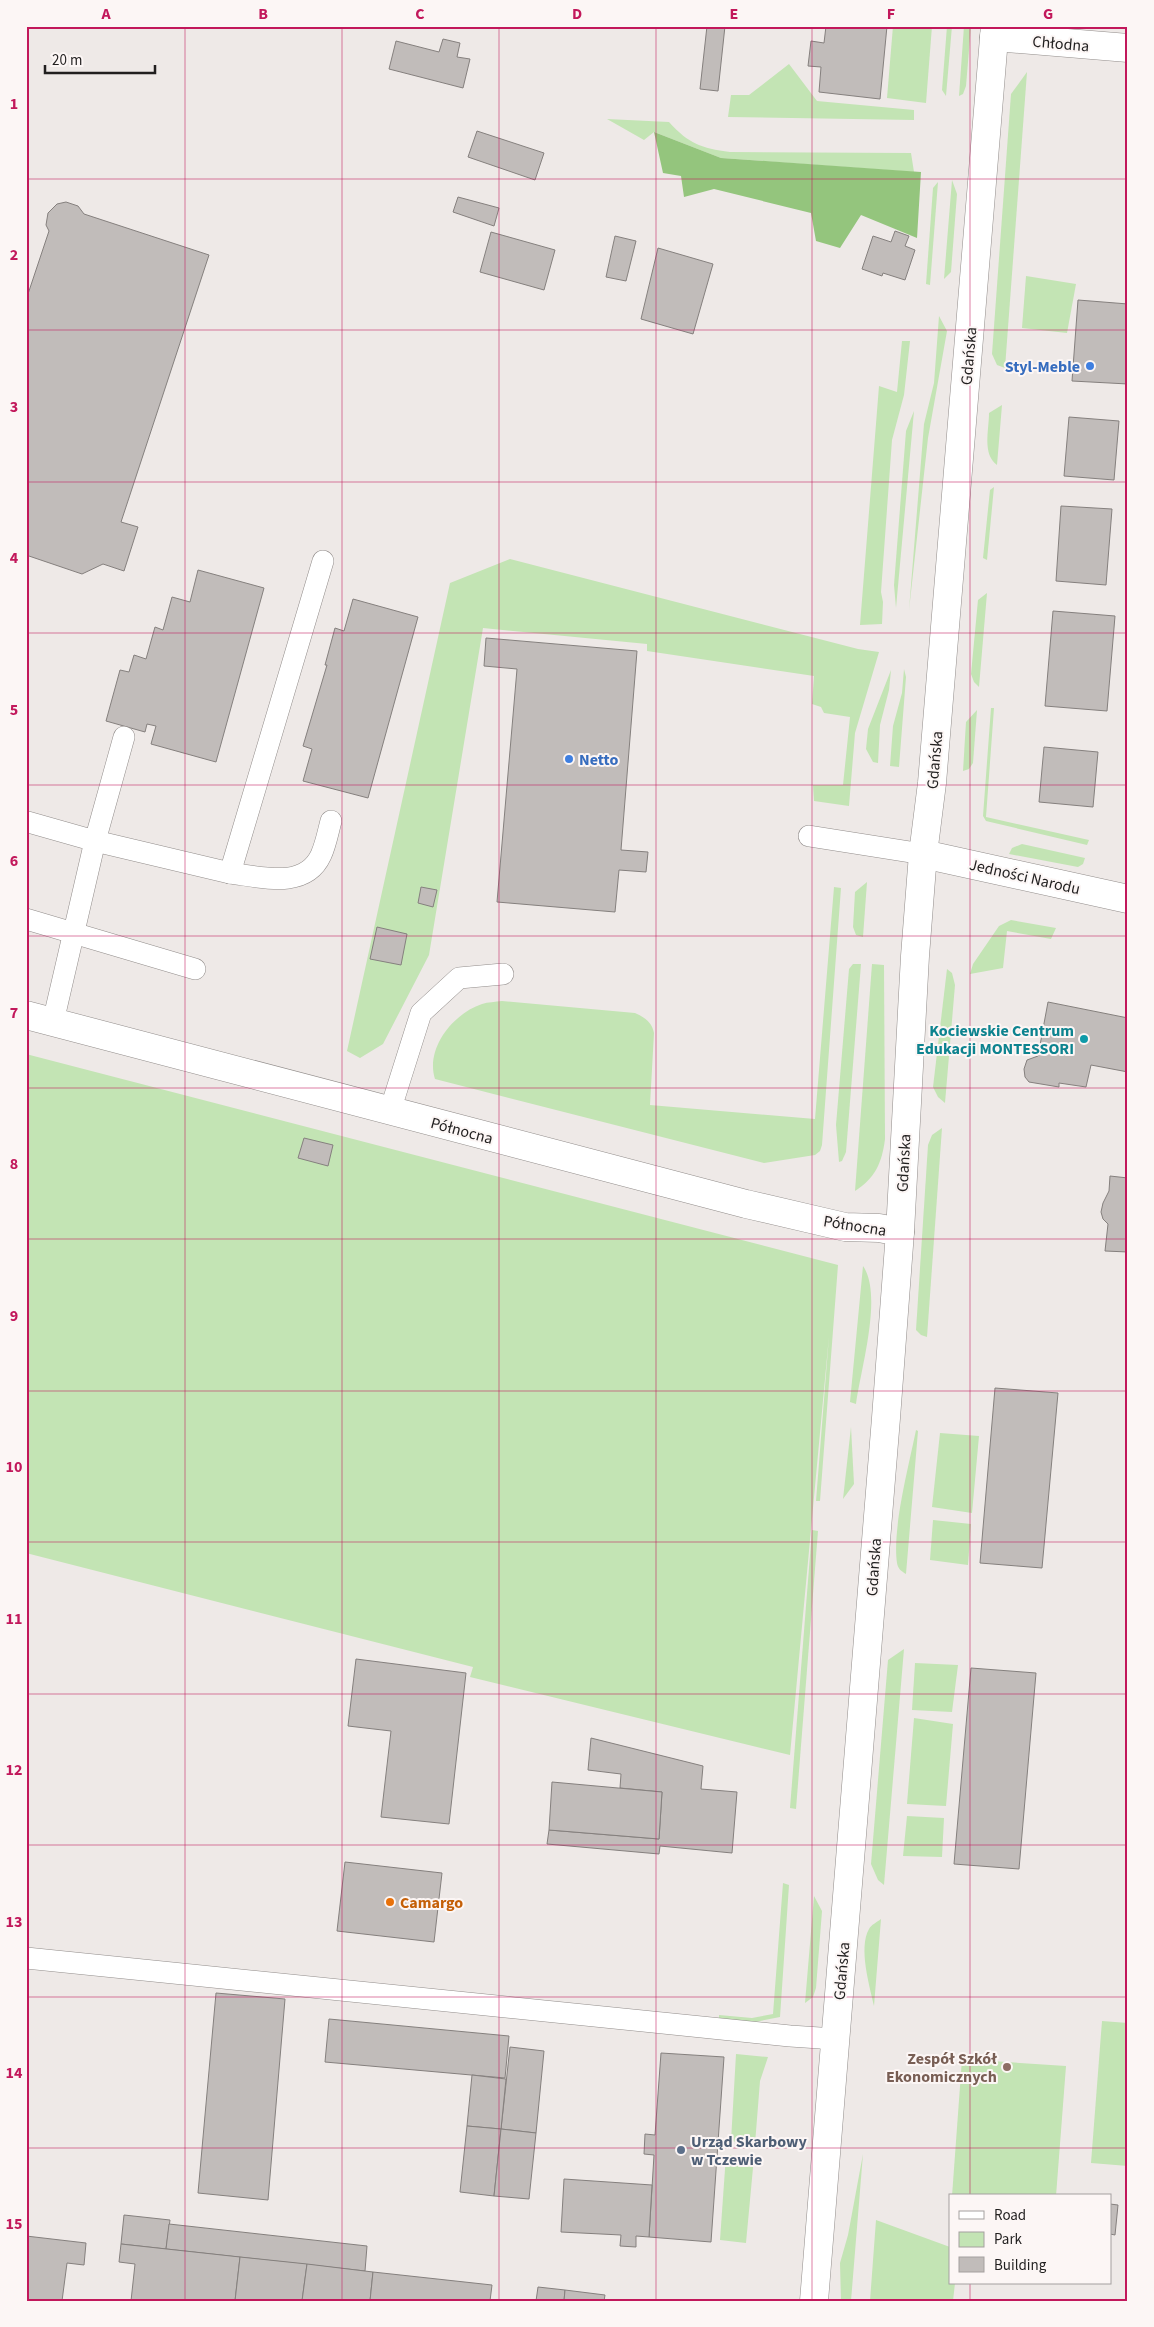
<svg xmlns="http://www.w3.org/2000/svg" width="1154" height="2327" viewBox="0 0 1154 2327" font-family="'Source Sans 3',sans-serif">
<rect width="100%" height="100%" fill="#eee9e7"/>
<g fill="#c3e4b4">
<polygon points="893,26 932,26 926,103 887,98"/>
<polygon points="947,26 952,26 946,96 942,90"/>
<polygon points="964,26 971,26 966,86 963,94 959,96"/>
<polygon points="789,64 817,101 914,110 914,120 728,117 731,95 749,95"/>
<polygon points="1027,72 1005,368 997,365 992,354 1011,94"/>
<path d="M607,119L669,122C689,144 701,148 730,152L911,153L914,172L721,158L654,132L644,140Z"/>
<polygon points="952,180 957,194 951,272 944,279"/>
<polygon points="938,182 930,285 926,284 933,188"/>
<polygon points="1026,276 1076,284 1067,333 1022,328"/>
<polygon points="939,316 947,331 928,438 909,610 924,424 934,383"/>
<polygon points="902,341 910,341 904,395 892,440 881,592 883,602 882,624 860,625 879,386 897,392"/>
<path d="M1002,405L997,465C982,454 989,430 989,413Z"/>
<polygon points="914,411 896,608 894,585 906,431"/>
<polygon points="994,487 987,560 983,558 990,490"/>
<polygon points="510,559 858,649 879,652 855,733 849,806 814,801 813,785 843,785 850,717 824,713 821,707 812,704 814,676 647,651 647,644 483,628 429,955 383,1044 360,1058 347,1051 450,583"/>
<polygon points="987,593 979,687 974,682 971,674 978,600"/>
<polygon points="904,669 906,677 899,767 890,766 893,726 902,693"/>
<polygon points="891,670 889,690 880,725 878,763 873,762 866,749 868,729"/>
<polygon points="991,708 994,708 986,817 1089,840 1087,845 986,821 983,816"/>
<polygon points="977,710 973,763 969,769 963,771 966,722"/>
<polygon points="1022,844 1085,858 1083,864 1078,867 1009,854 1012,848"/>
<polygon points="867,882 863,937 856,935 853,927 855,892"/>
<path d="M834,887L841,888L822,1145L820,1151L815,1155L764,1163L435,1079C425,1048 454,1013 482,1004C488,1002 495,1002 502,1001L635,1013C644,1017 652,1022 654,1033L650,1105L815,1119Z"/>
<polygon points="1011,920 1056,928 1051,939 1007,931 1003,968 970,974 973,964 999,926"/>
<polygon points="853,964 861,964 846,1152 842,1161 839,1162 836,1125 849,969"/>
<path d="M872,964L884,965L885,1139C882,1163 875,1178 855,1191Z"/>
<polygon points="947,969 952,973 955,985 945,1103 938,1097 933,1087"/>
<polygon points="26,1054 838,1265 820,1501 816,1501 829,1336 790,1755 470,1677 473,1667 26,1553"/>
<polygon points="942,1128 927,1337 921,1335 916,1330 928,1145 932,1135"/>
<path d="M863,1266C883,1295 861,1368 856,1404L850,1402Z"/>
<polygon points="851,1427 854,1484 843,1499"/>
<path d="M916,1430L918,1431L906,1574C901,1571 898,1569 897,1563C892,1529 909,1465 916,1430Z"/>
<polygon points="940,1433 979,1436 972,1513 932,1507"/>
<polygon points="933,1520 971,1524 968,1565 930,1560"/>
<polygon points="812,1530 818,1531 796,1809 790,1808"/>
<polygon points="904,1649 884,1885 878,1880 871,1864 888,1660"/>
<polygon points="915,1663 958,1665 952,1712 912,1710"/>
<polygon points="914,1718 953,1724 946,1806 907,1804"/>
<polygon points="907,1816 944,1818 942,1857 903,1856"/>
<polygon points="783,1883 789,1885 780,2017 755,2022 719,2020 719,2015 752,2018 773,2014"/>
<polygon points="814,1896 822,1911 816,1988 813,1997 805,2003"/>
<path d="M881,1919L874,2006C870,1987 858,1948 869,1929C871,1925 877,1922 881,1919Z"/>
<polygon points="1102,2021 1128,2023 1128,2166 1091,2163"/>
<polygon points="736,2054 768,2057 760,2081 755,2144 731,2141"/>
<polygon points="962,2059 1066,2066 1056,2196 952,2196"/>
<polygon points="863,2154 851,2301 841,2301 840,2263 848,2235"/>
<polygon points="726,2155 754,2157 746,2243 720,2240"/>
<polygon points="876,2220 950,2247 950,2283 955,2283 953,2301 870,2301"/>
</g>
<polygon fill="#94c57d" points="654,132 721,158 921,172 917,238 861,215 840,248 816,241 811,213 714,189 684,197 681,176 663,173"/>
<g fill="#c1bcba" stroke="#85807e">
<polygon points="707,26 725,26 718,91 700,89"/>
<polygon points="826,26 887,26 880,99 819,92 821,67 808,66 811,41 824,43"/>
<polygon points="443,39 460,43 457,57 470,59 463,88 389,69 396,41 439,52"/>
<polygon points="477,131 544,153 535,180 468,157"/>
<polygon points="458,197 499,208 494,226 453,212"/>
<polygon points="66,202 78,206 84,214 209,255 121,522 138,527 124,571 103,564 82,574 26,555 26,300 49,231 46,225 48,213 57,204"/>
<polygon points="895,231 909,236 905,246 915,250 905,280 883,273 882,276 862,269 873,236 891,242"/>
<polygon points="491,232 555,250 544,290 480,272"/>
<polygon points="615,236 636,241 626,281 606,277"/>
<polygon points="658,248 713,264 693,334 641,319"/>
<polygon points="1078,300 1128,304 1128,384 1072,381"/>
<polygon points="1069,417 1119,421 1114,480 1064,476"/>
<polygon points="1061,506 1112,509 1106,585 1056,581"/>
<polygon points="198,570 264,588 216,762 151,744 156,726 147,724 145,732 106,721 120,670 129,672 134,655 146,659 155,627 163,630 172,597 190,602"/>
<polygon points="353,599 418,617 368,798 303,781 312,749 303,746 327,665 325,665 335,628 344,631"/>
<polygon points="1053,611 1115,616 1107,711 1045,706"/>
<polygon points="486,638 637,651 621,850 648,852 646,872 619,870 615,912 497,902 517,669 484,666"/>
<polygon points="1044,747 1098,752 1093,807 1039,802"/>
<polygon points="421,887 437,890 433,907 418,903"/>
<polygon points="377,927 407,934 401,965 370,959"/>
<polygon points="1048,1002 1128,1018 1128,1072 1091,1065 1086,1087 1059,1083 1059,1087 1029,1082 1025,1077 1024,1069 1027,1060 1038,1056"/>
<polygon points="304,1138 333,1145 328,1166 298,1158"/>
<polygon points="1110,1176 1128,1178 1128,1252 1105,1251 1108,1224 1103,1219 1101,1212 1103,1203 1109,1191"/>
<polygon points="995,1388 1058,1393 1042,1568 980,1563"/>
<polygon points="356,1659 466,1673 449,1824 381,1817 391,1731 348,1726"/>
<polygon points="971,1668 1036,1673 1019,1869 954,1864"/>
<polygon points="591,1738 703,1766 701,1789 737,1792 732,1853 660,1846 659,1854 547,1844 549,1830 659,1839 662,1792 620,1788 621,1774 588,1770"/>
<polygon points="552,1782 662,1792 659,1839 549,1830"/>
<polygon points="345,1862 442,1873 434,1942 337,1931"/>
<polygon points="216,1993 285,1999 268,2200 198,2193"/>
<polygon points="329,2019 509,2036 505,2078 325,2062"/>
<polygon points="510,2047 544,2051 536,2133 501,2129"/>
<polygon points="661,2053 724,2057 711,2242 649,2237 654,2155 644,2154 645,2134 655,2135"/>
<polygon points="472,2075 506,2079 501,2129 467,2126"/>
<polygon points="467,2126 501,2129 494,2196 460,2192"/>
<polygon points="501,2129 536,2133 529,2199 494,2196"/>
<polygon points="564,2179 652,2185 649,2237 636,2236 636,2247 620,2246 621,2235 561,2232"/>
<polygon points="1110,2204 1118,2205 1115,2235 1110,2234"/>
<polygon points="124,2215 170,2220 166,2249 121,2244"/>
<polygon points="169,2224 367,2246 365,2271 166,2249"/>
<polygon points="26,2236 86,2243 84,2265 67,2263 62,2301 26,2301"/>
<polygon points="121,2244 240,2257 235,2301 131,2301 135,2264 119,2262"/>
<polygon points="240,2257 307,2264 302,2301 235,2301"/>
<polygon points="307,2264 373,2272 370,2301 302,2301"/>
<polygon points="373,2272 492,2285 490,2301 370,2301"/>
<polygon points="538,2287 565,2290 564,2301 536,2301"/>
<polygon points="565,2290 605,2295 604,2301 564,2301"/>
</g>
<g fill="none" stroke-linecap="round" stroke-linejoin="round">
<defs>
<g id="service">
<polyline points="28,822 95,841 124,737"/>
<polyline points="809,836 923,854"/>
<path d="M230,873C261,877 305,890 321,855C326,844 328,832 331,821"/>
<polyline points="26,919 195,969"/>
<polyline points="53,1022 95,841 230,873 323,561"/>
<polyline points="390,1111 421,1013 459,978 503,974"/>
<polyline points="26,1958 790,2036 835,2039"/>
</g>
<g id="minor">
<polyline points="994,37 1128,48"/>
<polyline points="923,854 1128,899"/>
<polyline points="26,1015 746,1204 845,1227 879,1228 900,1232"/>
</g>
<polyline id="tertiary" points="814,2301 886,1418 900,1232 915,956 923,854 932,783 995,26"/>
</defs>
<use href="#service" stroke="#928d8b" stroke-width="22"/>
<use href="#minor" stroke="#928d8b" stroke-width="29"/>
<use href="#tertiary" stroke="#928d8b" stroke-width="29"/>
<use href="#service" stroke="#fff" stroke-width="21"/>
<use href="#minor" stroke="#fff" stroke-width="28"/>
<use href="#tertiary" stroke="#fff" stroke-width="28"/>
</g>
<path fill="none" stroke="#c2185b" stroke-width="1" stroke-opacity="0.55" d="M185,26V2301M342,26V2301M499,26V2301M656,26V2301M812,26V2301M970,26V2196M26,179H1128M26,330H1128M26,482H1128M26,633H1128M26,785H1128M26,936H1128M26,1088H1128M26,1239H1128M26,1391H1128M26,1542H1128M26,1694H1128M26,1845H1128M26,1997H1128M26,2148H1128M970,2283V2301"/>
<g fill="#3f7fe0" stroke="#fcf6f5" stroke-width="2">
<circle cx="1090" cy="366" r="5"/>
<circle cx="569" cy="759" r="5"/>
</g>
<circle fill="#0f9aa8" stroke="#fcf6f5" stroke-width="2" cx="1084" cy="1039" r="5"/>
<circle fill="#e8710a" stroke="#fcf6f5" stroke-width="2" cx="390" cy="1902" r="5"/>
<circle fill="#8d6e63" stroke="#fcf6f5" stroke-width="2" cx="1007" cy="2067" r="5"/>
<circle fill="#5c6f8a" stroke="#fcf6f5" stroke-width="2" cx="681" cy="2150" r="5"/>
<g text-anchor="middle" stroke-width="4" stroke-linejoin="round" paint-order="stroke">
<g font-size="16" fill="#211f1f" stroke="#fcf6f5">
<text transform="translate(1061 43) rotate(5)" y="6">Chłodna</text>
<text transform="translate(968 356) rotate(-85)" y="6">Gdańska</text>
<text transform="translate(934 760) rotate(-85)" y="6">Gdańska</text>
<text transform="translate(1025 876) rotate(13)" y="6">Jedności Narodu</text>
<text transform="translate(462 1130) rotate(15)" y="6">Północna</text>
<text transform="translate(903 1163) rotate(-87)" y="6">Gdańska</text>
<text transform="translate(855 1225) rotate(9)" y="6">Północna</text>
<text transform="translate(873 1567) rotate(-86)" y="6">Gdańska</text>
<text transform="translate(841 1971) rotate(-85)" y="6">Gdańska</text>
</g>
<g font-size="16" font-weight="bold" fill="#366cbe" stroke="#fcf6f5" text-anchor="end">
<text x="1080" y="372">Styl-Meble</text>
<text x="579" y="765" text-anchor="start">Netto</text>
</g>
<g font-size="16" font-weight="bold" fill="#0d838f" stroke="#fcf6f5" text-anchor="end">
<text x="1074" y="1036">Kociewskie Centrum<tspan x="1074" dy="18">Edukacji MONTESSORI</tspan></text>
</g>
<g font-size="16" font-weight="bold" fill="#c56008" stroke="#fcf6f5" text-anchor="start">
<text x="400" y="1908">Camargo</text>
</g>
<g font-size="16" font-weight="bold" fill="#785e54" stroke="#fcf6f5" text-anchor="end">
<text x="997" y="2064">Zespół Szkół<tspan x="997" dy="18">Ekonomicznych</tspan></text>
</g>
<g font-size="16" font-weight="bold" fill="#4e5e75" stroke="#fcf6f5" text-anchor="start">
<text x="691" y="2147">Urząd Skarbowy<tspan x="691" dy="18">w Tczewie</tspan></text>
</g>
</g>
<rect width="1154" height="2327" fill="none" stroke="#fcf6f5" stroke-width="55"/>
<rect x="949" y="2194" width="162" height="90" fill="#fcf6f5" stroke="#a4a09f"/>
<rect x="959" y="2211" width="25" height="8" fill="#ffffff" stroke="#a4a09f"/>
<text x="994" y="2220" font-size="15" fill="#211f1f">Road</text>
<rect x="959" y="2232" width="25" height="15" fill="#c3e4b4" stroke="#a4a09f"/>
<text x="994" y="2244" font-size="15" fill="#211f1f">Park</text>
<rect x="959" y="2257" width="25" height="15" fill="#c1bcba" stroke="#a4a09f"/>
<text x="994" y="2270" font-size="15" fill="#211f1f">Building</text>
<path d="M45 65v8h110v-8" fill="none" stroke="#211f1f" stroke-width="2.5"/>
<text x="52" y="65" font-size="15" fill="#211f1f" stroke="#fcf6f5" stroke-width="4" paint-order="stroke">20 m</text>
<rect x="28" y="28" width="1098" height="2272" fill="none" stroke="#c2185b" stroke-width="2"/>
<g font-size="16" text-anchor="middle" font-weight="bold" fill="#c2185b">
<text x="106" y="19">A</text>
<text x="263" y="19">B</text>
<text x="420" y="19">C</text>
<text x="577" y="19">D</text>
<text x="734" y="19">E</text>
<text x="891" y="19">F</text>
<text x="1048" y="19">G</text>
<text x="14" y="109">1</text>
<text x="14" y="260">2</text>
<text x="14" y="412">3</text>
<text x="14" y="563">4</text>
<text x="14" y="715">5</text>
<text x="14" y="866">6</text>
<text x="14" y="1018">7</text>
<text x="14" y="1169">8</text>
<text x="14" y="1321">9</text>
<text x="14" y="1472">10</text>
<text x="14" y="1624">11</text>
<text x="14" y="1775">12</text>
<text x="14" y="1927">13</text>
<text x="14" y="2078">14</text>
<text x="14" y="2229">15</text>
</g>
</svg>
